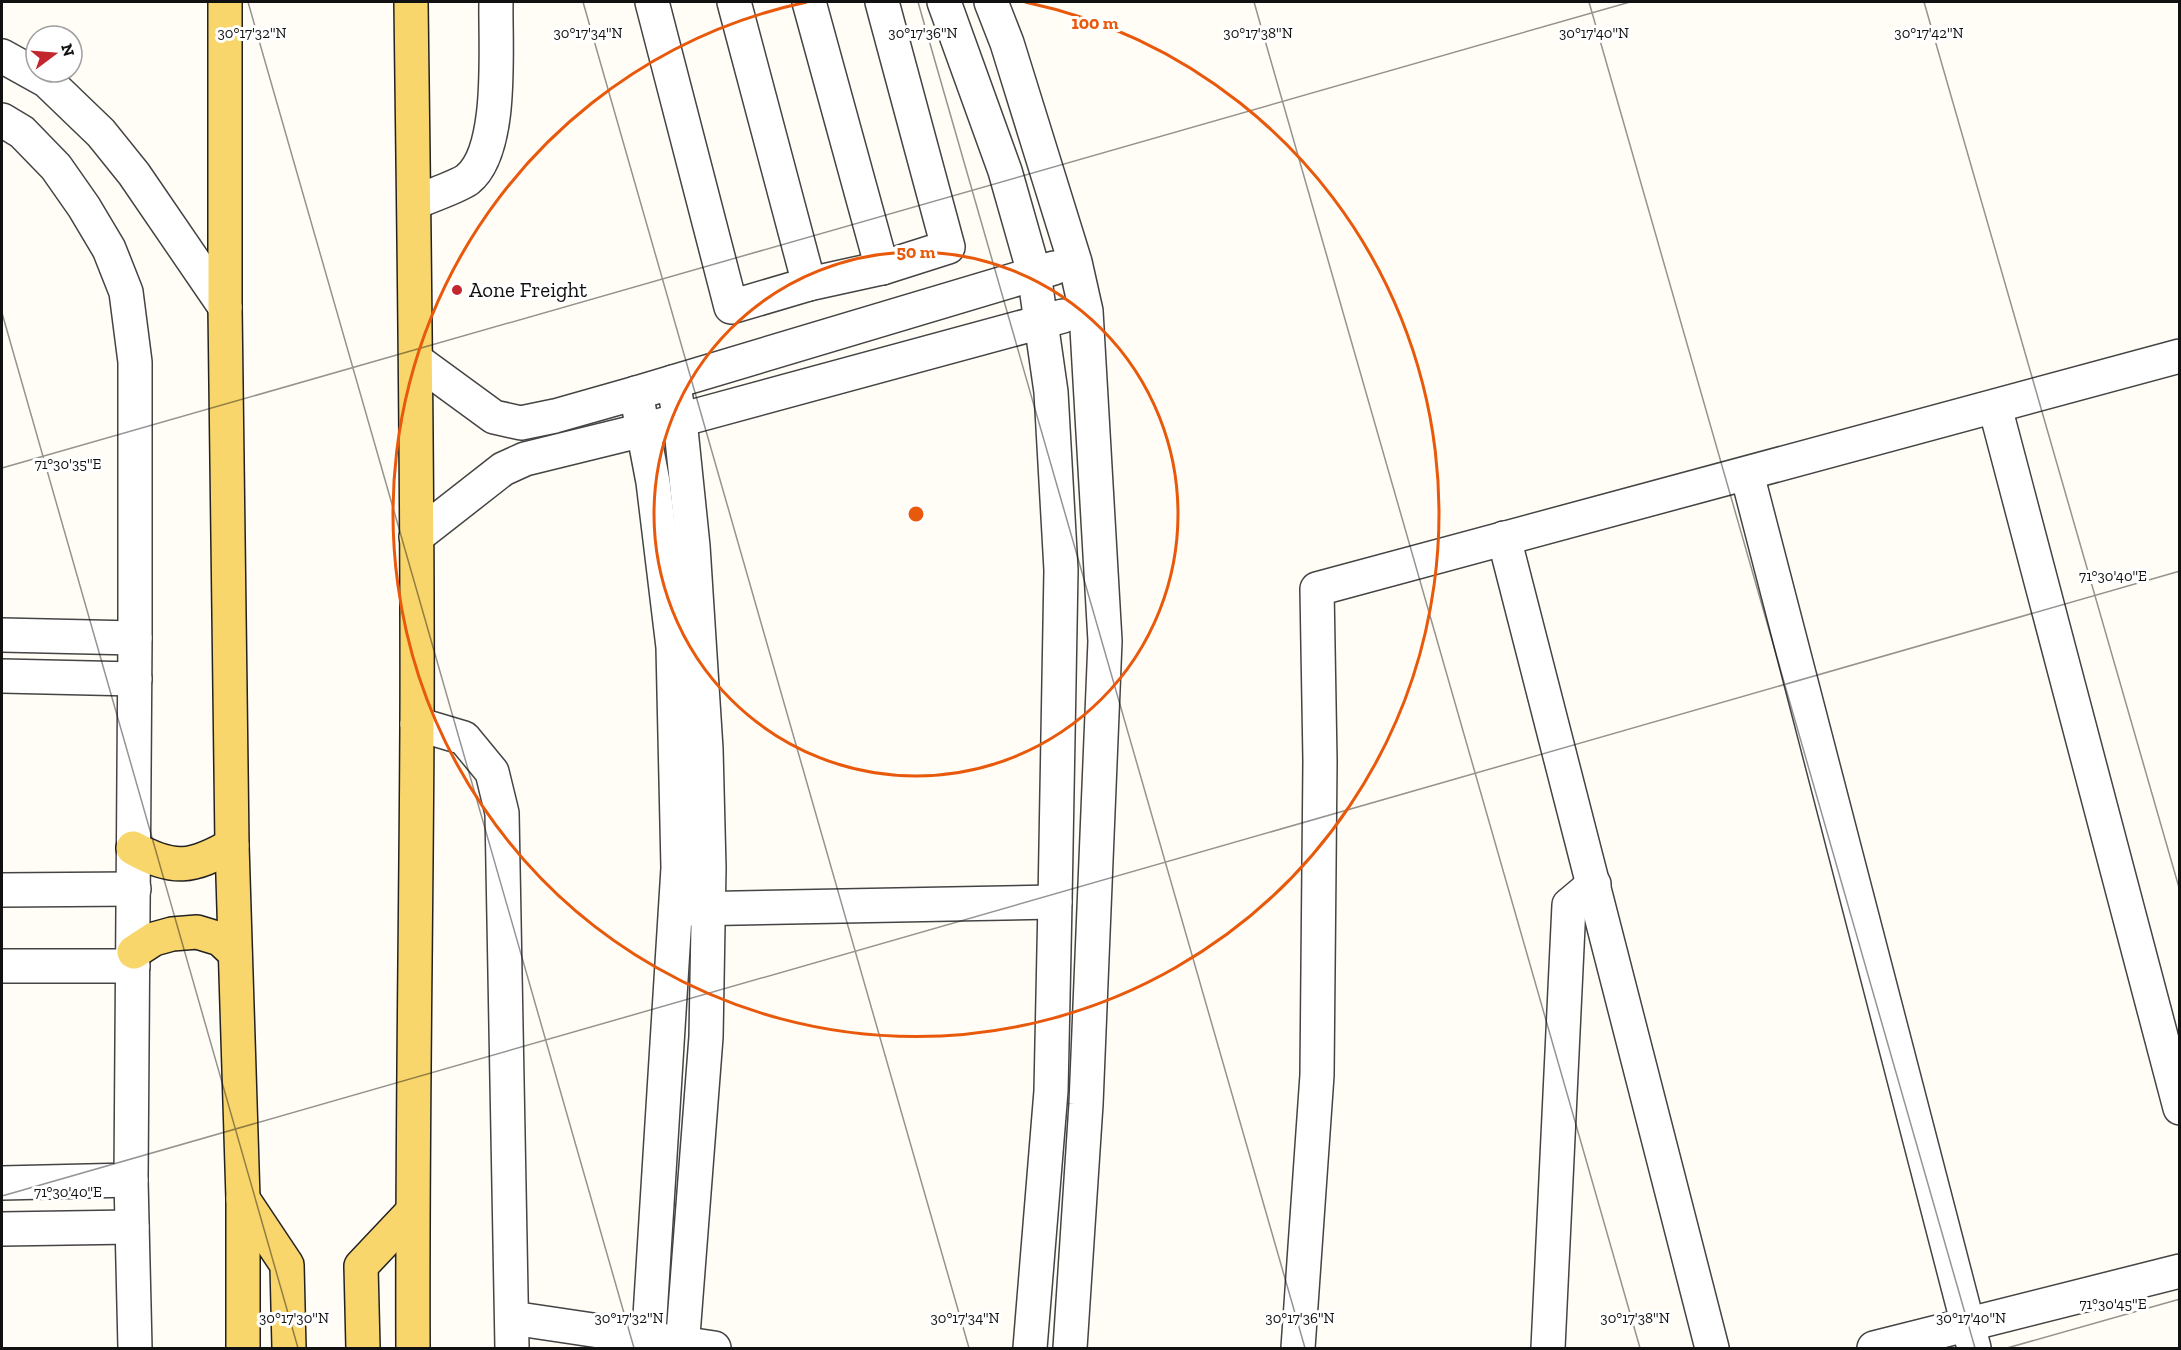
<svg xmlns="http://www.w3.org/2000/svg" width="2181" height="1350" viewBox="0 0 2181 1350" font-family="'Zilla Slab',serif">
<rect width="100%" height="100%" fill="#fffdf5"/>
<g fill="none" stroke-linecap="round" stroke-linejoin="round">
<defs>
<g id="minor">
<polyline points="652,2 731,307 809,284 734,2"/>
<polyline points="809,2 882,268 809,284"/>
<polyline points="882,2 948,247 882,268"/>
<polyline points="944,2 1005,171 1034,273 1051,392 1061,570 1055,902 1051,1091 1030,1348"/>
<polyline points="991,2 1007,43 1075,262 1086,311 1105,641 1086,1104 1070,1348"/>
<polyline points="2,56 47,81 101,133 134,174 225,307"/>
<polyline points="2,120 22,132 56,167 84,207 109,249 126,292 135,362 135,638 131,1180 135,1348"/>
<path d="M414,203C426,197 460,186 468,179C504,150 495,45 496,2"/>
<polyline points="416,360 494,417 521,423 555,416 636,393 1054,268"/>
<polyline points="673,382 680,420 693,546 706,749 709,868 706,1037 682,1348"/>
<polyline points="636,393 653,482 673,647 678,868 648,1348"/>
<polyline points="1995,407 2180,1108"/>
<polyline points="1747,474 1974,1348"/>
<polyline points="416,537 503,469 525,459 643,430 1063,316"/>
<polyline points="1504,538 1712,1348"/>
<polyline points="2,635 135,638"/>
<polyline points="2,676 135,679"/>
<polyline points="417,724 464,738 492,772 502,813 512,1348"/>
<polyline points="2,890 134,889"/>
<polyline points="688,909 1055,902"/>
<polyline points="2,966 133,966"/>
<polyline points="2,1183 131,1180"/>
<polyline points="2,1229 132,1227"/>
<polyline points="512,1318 714,1348"/>
<polyline points="1298,1348 1317,1075 1320,761 1317,589 2180,356"/>
<polyline points="1548,1348 1569,905 1594,884"/>
<polyline points="1874,1348 2180,1271"/>
</g>
<g id="major">
<polyline points="225,2 225,307 232,845 243,1199 243,1348"/>
<path d="M411,2C414,243 418,484 417,726C416,933 412,1141 413,1348"/>
<path d="M133,848C174,871 192,868 232,845"/>
<polyline points="134,952 154,939 172,934 197,932 220,939 235,953"/>
<polyline points="243,1199 287,1265 289,1348"/>
<polyline points="363,1348 361,1266 412,1212"/>
</g>
</defs>
<use href="#minor" stroke="#444" stroke-width="36"/>
<use href="#major" stroke="#222" stroke-width="36"/>
<use href="#minor" stroke="#fff" stroke-width="33"/>
<use href="#major" stroke="#f9d66b" stroke-width="33"/>
</g>
<path fill="none" stroke="#111" stroke-width="1.5" stroke-opacity="0.45" d="M248,2L634,1348M583,2L969,1348M918,2L1305,1348M1254,2L1640,1348M1589,2L1975,1348M1924,2L2180,891M2,313L298,1348M2,468L1630,2M2,1196L2180,571M2007,1348L2180,1299"/>
<g fill="none" stroke="#e8590c" stroke-width="3">
<circle cx="916" cy="514" r="262"/>
<path d="M1025 2A523 523 0 1 1 807 2"/>
</g>
<circle fill="#c4262e" stroke="#fff" stroke-width="2" cx="457" cy="290" r="6"/>
<g text-anchor="middle" stroke-width="6" stroke-linejoin="round" paint-order="stroke">
<g font-size="21" fill="#111" stroke="#fff" text-anchor="start">
<text x="469" y="297">Aone Freight</text>
</g>
</g>
<g font-size="15" text-anchor="middle" fill="#111" stroke="#fff" stroke-width="6" stroke-linejoin="round" paint-order="stroke">
<text x="252" y="38">30°17'32"N</text>
<text x="588" y="38">30°17'34"N</text>
<text x="923" y="38">30°17'36"N</text>
<text x="1258" y="38">30°17'38"N</text>
<text x="1594" y="38">30°17'40"N</text>
<text x="1929" y="38">30°17'42"N</text>
<text x="68" y="469">71°30'35"E</text>
<text x="2113" y="581">71°30'40"E</text>
<text x="68" y="1197">71°30'40"E</text>
<text x="2113" y="1309">71°30'45"E</text>
<text x="294" y="1323">30°17'30"N</text>
<text x="629" y="1323">30°17'32"N</text>
<text x="965" y="1323">30°17'34"N</text>
<text x="1300" y="1323">30°17'36"N</text>
<text x="1635" y="1323">30°17'38"N</text>
<text x="1971" y="1323">30°17'40"N</text>
</g>
<circle cx="916" cy="514" r="9" fill="#e8590c" stroke="#fff" stroke-width="3"/>
<g font-size="18" text-anchor="middle" font-weight="bold" fill="#e8590c" stroke="#fff" stroke-width="6" stroke-linejoin="round" paint-order="stroke">
<text x="1095" y="29">100 m</text>
<text x="916" y="258">50 m</text>
</g>
<rect width="2181" height="1350" fill="none" stroke="#111111" stroke-width="6"/>
<g transform="translate(54 54) rotate(74)"><circle r="28" fill="#ffffff" stroke="#a0a0a0" stroke-width="1.5"/>
<path d="M0-4.5L10 22L0 15L-10 22Z" fill="#c4262e"/>
<text y="-9" font-size="16" font-weight="bold" text-anchor="middle" fill="#111111">N</text>
</g>
</svg>
